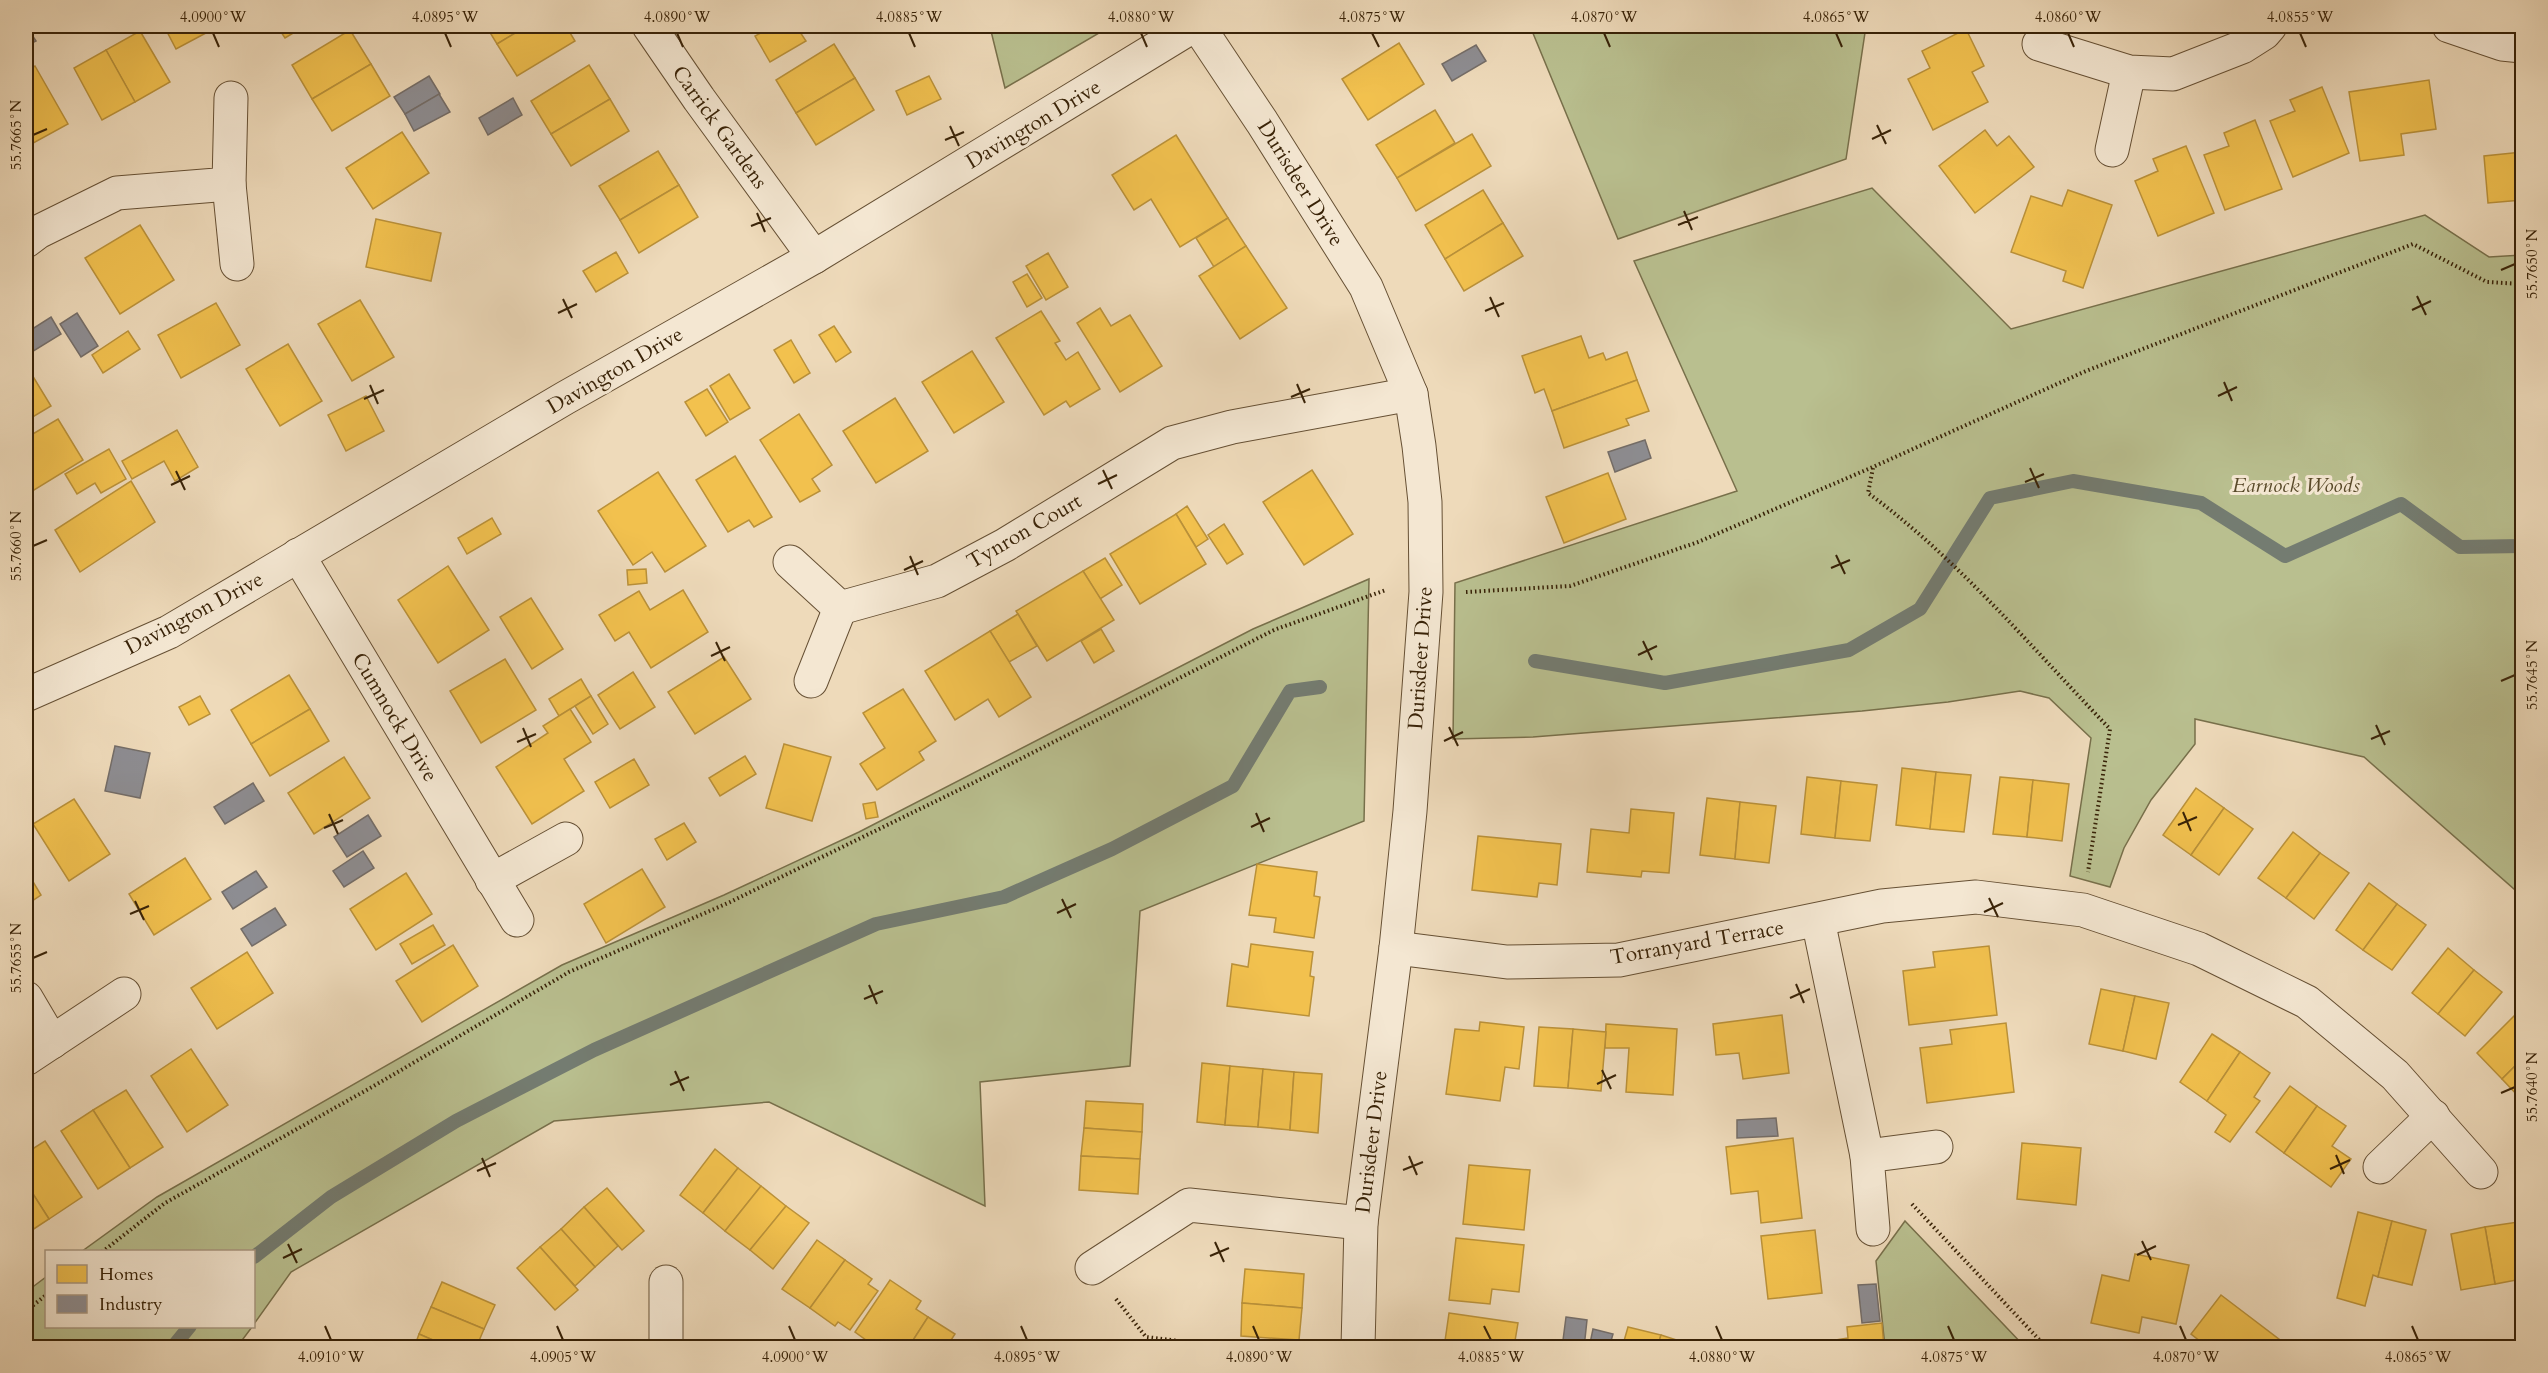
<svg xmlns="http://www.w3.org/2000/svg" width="2548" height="1373" viewBox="0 0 2548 1373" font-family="Cardo,serif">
<rect width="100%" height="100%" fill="#eedaba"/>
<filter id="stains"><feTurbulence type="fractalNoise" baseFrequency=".00333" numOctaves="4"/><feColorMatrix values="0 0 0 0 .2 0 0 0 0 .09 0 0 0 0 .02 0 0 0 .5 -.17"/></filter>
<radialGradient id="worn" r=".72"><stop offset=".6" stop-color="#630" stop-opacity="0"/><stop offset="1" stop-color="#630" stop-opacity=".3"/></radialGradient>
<g fill="#b9bf8f" stroke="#78704b" stroke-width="1.5">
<polygon points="999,26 1111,26 1005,88 991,31"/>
<polygon points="1530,26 1866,26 1846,159 1618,239"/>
<polygon points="1872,188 2011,329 2425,215 2489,257 2522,255 2522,896 2364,757 2195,719 2195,744 2151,800 2124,848 2110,887 2070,876 2091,738 2049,698 2020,691 1948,702 1862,711 1533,737 1453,739 1455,583 1737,491 1634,261"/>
<polygon points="1369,579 1364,821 1140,911 1130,1066 980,1082 985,1206 769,1102 554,1121 291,1272 254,1324 254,1252 81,1252 157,1197 562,965 724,895 859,832 1253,629"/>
<polygon points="1905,1221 2025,1347 1885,1347 1876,1261"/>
<polygon points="46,1277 46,1326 252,1327 237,1347 26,1347 26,1292"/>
</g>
<g fill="#f2c14e" stroke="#ba9139" stroke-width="1.5">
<polygon points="164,26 219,26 176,49"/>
<polygon points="277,26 305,26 285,38"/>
<polygon points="486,26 527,26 497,44"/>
<polygon points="527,26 566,26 575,41 517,76 497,44"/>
<polygon points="774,26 796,26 806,41 770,62 755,36"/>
<polygon points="1966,29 1984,66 1972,72 1988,102 1933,130 1908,79 1930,68 1922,51"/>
<polygon points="350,30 371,64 312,99 292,65"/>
<polygon points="140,31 170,82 135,102 106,50"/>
<polygon points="1399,43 1424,84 1368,120 1342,79"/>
<polygon points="834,44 855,78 796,113 776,80"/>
<polygon points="106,50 135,102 102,120 74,68"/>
<polygon points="371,64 390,96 332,131 312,99"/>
<polygon points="589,65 610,99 551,134 531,101"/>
<polygon points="35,66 68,124 26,147 26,71"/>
<polygon points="929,76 941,99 907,115 896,91"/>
<polygon points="855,78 874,110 816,145 796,113"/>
<polygon points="2429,80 2436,129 2401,134 2404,155 2360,161 2349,92"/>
<polygon points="2322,87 2349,153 2293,177 2270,121 2295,111 2290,100"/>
<polygon points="610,99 629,131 571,166 551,134"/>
<polygon points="1435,110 1455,143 1397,178 1376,145"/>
<polygon points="2255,120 2282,189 2225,210 2204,155 2229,146 2224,133"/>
<polygon points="1985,130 1997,146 2009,136 2034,167 1975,213 1939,166"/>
<polygon points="402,132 429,173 373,209 346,168"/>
<polygon points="1472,134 1491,166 1416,211 1397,178"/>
<polygon points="1176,135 1228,218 1180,247 1151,199 1134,210 1112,175"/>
<polygon points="2186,146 2214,213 2158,236 2135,181 2158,171 2153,159"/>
<polygon points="658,151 679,185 620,220 599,186"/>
<polygon points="2522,152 2522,200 2488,203 2484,156"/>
<polygon points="679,185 698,217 639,253 620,220"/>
<polygon points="1483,190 1503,223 1445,259 1425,225"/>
<polygon points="2068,190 2112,205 2083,288 2063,281 2066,271 2011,252 2031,196 2062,206"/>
<polygon points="1228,218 1246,246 1214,267 1196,238"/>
<polygon points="376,219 441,233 431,281 366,267"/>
<polygon points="1503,223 1523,256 1464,291 1445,259"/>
<polygon points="140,225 174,280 120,314 85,258"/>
<polygon points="1246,246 1287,308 1240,339 1199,276"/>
<polygon points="616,252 628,273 596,292 583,271"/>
<polygon points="1048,253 1068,287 1046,300 1026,266"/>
<polygon points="1027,274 1042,298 1027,307 1013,282"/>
<polygon points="360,300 394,357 352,381 318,324"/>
<polygon points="216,303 240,345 181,378 158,335"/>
<polygon points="1100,308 1111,326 1130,315 1162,366 1120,392 1077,323"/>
<polygon points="1041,311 1060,341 1055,343 1066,360 1078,352 1100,389 1070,407 1066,401 1044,415 996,338"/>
<polygon points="834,326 851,352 836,362 819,335"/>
<polygon points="128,331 140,349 103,373 92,355"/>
<polygon points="1581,336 1589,358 1603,353 1606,360 1627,352 1637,380 1552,411 1544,389 1535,393 1522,356"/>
<polygon points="791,340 810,373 794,383 774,350"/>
<polygon points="288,344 322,401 280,426 246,369"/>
<polygon points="972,351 1004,402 954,433 922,382"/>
<polygon points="26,365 51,406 26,421"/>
<polygon points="729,374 750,408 730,420 710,386"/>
<polygon points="1637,380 1649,411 1626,419 1629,425 1564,448 1552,411"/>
<polygon points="707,389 728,422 706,436 685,402"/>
<polygon points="366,396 384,431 346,451 328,415"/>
<polygon points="895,398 928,451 876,483 843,431"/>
<polygon points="799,414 832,465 812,479 820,491 800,502 760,440"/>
<polygon points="58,419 83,460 26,495 26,438"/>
<polygon points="177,430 198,467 175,481 164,461 132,479 122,461"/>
<polygon points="109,449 126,479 101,493 95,483 77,494 65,474"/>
<polygon points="735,456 772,517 754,527 749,520 728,532 696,480"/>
<polygon points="1312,470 1353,534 1304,565 1263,502"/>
<polygon points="658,472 706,546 665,572 652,552 633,565 598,511"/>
<polygon points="1608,473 1626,519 1564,543 1546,497"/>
<polygon points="131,481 155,522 80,572 55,530"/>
<polygon points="1187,506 1208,539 1196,547 1176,514"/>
<polygon points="1176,514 1206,564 1140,604 1110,554"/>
<polygon points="492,518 501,534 467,554 458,538"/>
<polygon points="1224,524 1243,554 1227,564 1208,535"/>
<polygon points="1105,558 1122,585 1100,599 1083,571"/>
<polygon points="448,566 489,630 438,663 398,600"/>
<polygon points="646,569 647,583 628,585 627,570"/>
<polygon points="1083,571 1114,620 1047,661 1016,611"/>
<polygon points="683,590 708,632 651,668 629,632 615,641 599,615 639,591 650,610"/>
<polygon points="531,598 563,649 532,669 500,617"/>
<polygon points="1018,614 1037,646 1009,662 990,631"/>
<polygon points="1101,629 1114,651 1094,663 1081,641"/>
<polygon points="990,631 1031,697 999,717 988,699 955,720 925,671"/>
<polygon points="724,657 751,699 695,734 668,692"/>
<polygon points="505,659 536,710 481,743 450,691"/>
<polygon points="633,672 655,707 620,729 598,695"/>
<polygon points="289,675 310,709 251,744 231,710"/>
<polygon points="581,679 591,696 559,716 549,699"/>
<polygon points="903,689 936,741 919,752 924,760 877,790 860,764 885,748 863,713"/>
<polygon points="200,696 210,714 189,725 179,707"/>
<polygon points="591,696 608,724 593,734 575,706"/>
<polygon points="310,709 329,741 270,776 251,744"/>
<polygon points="570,709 591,742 564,759 584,791 532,824 496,767 548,733 543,726"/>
<polygon points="784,744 831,757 812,821 766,808"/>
<polygon points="745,756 756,774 720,796 709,778"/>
<polygon points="344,757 370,798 314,834 288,793"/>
<polygon points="634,759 649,785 610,808 595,782"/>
<polygon points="1902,768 1936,772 1930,829 1896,825"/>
<polygon points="1936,772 1971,775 1964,832 1930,829"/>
<polygon points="1807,777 1841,781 1835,838 1801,834"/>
<polygon points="2000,777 2033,780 2027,837 1993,834"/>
<polygon points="2033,780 2069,784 2062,841 2027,837"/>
<polygon points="1841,781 1877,785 1870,841 1835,838"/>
<polygon points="2196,788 2224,808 2191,855 2163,835"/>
<polygon points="1707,798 1740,802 1735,859 1700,855"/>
<polygon points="74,799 110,854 69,881 33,824"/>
<polygon points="875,802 878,817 866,819 863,804"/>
<polygon points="1740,802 1776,806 1769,863 1735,859"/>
<polygon points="2224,808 2253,829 2219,875 2191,855"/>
<polygon points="1631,809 1674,813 1669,873 1642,871 1641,877 1587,872 1591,829 1629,833"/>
<polygon points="684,823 696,842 667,860 655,839"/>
<polygon points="2293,832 2320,853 2286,898 2258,878"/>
<polygon points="1478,836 1561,844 1557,885 1539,883 1537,897 1472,890"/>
<polygon points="2320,853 2349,873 2314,919 2286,898"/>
<polygon points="185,858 211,899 154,935 129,894"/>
<polygon points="1257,864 1317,872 1314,896 1320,897 1314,938 1274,932 1276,918 1249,915"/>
<polygon points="642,869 665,907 606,943 584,904"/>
<polygon points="26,870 41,895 26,905"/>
<polygon points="406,873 432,914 376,950 350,909"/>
<polygon points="2369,883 2397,904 2363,950 2336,930"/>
<polygon points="2397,904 2426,925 2392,970 2363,950"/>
<polygon points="433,925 445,945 412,964 400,944"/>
<polygon points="1251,944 1313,952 1310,976 1314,977 1309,1016 1227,1006 1232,964 1248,967"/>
<polygon points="453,945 478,986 422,1022 396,981"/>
<polygon points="1989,946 1997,1015 1909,1025 1903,971 1935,967 1933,952"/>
<polygon points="2448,948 2474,970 2438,1014 2412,993"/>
<polygon points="247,952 273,993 217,1029 191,988"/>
<polygon points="2474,970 2502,992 2465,1036 2438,1014"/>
<polygon points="2101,989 2135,996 2123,1051 2089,1044"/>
<polygon points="2135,996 2169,1003 2156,1059 2123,1051"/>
<polygon points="2522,1008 2522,1059 2502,1079 2477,1053"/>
<polygon points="1782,1015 1789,1073 1743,1079 1739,1053 1716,1055 1713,1024"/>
<polygon points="1480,1022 1524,1027 1519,1069 1505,1067 1500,1101 1446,1094 1455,1029 1479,1031"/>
<polygon points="2006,1023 2014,1092 1927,1103 1920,1048 1952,1044 1950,1030"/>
<polygon points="1606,1024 1677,1029 1673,1095 1626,1092 1629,1048 1605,1048"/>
<polygon points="1539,1027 1573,1029 1568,1088 1534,1086"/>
<polygon points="1573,1029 1606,1032 1601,1091 1568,1088"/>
<polygon points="2212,1034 2240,1052 2207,1101 2180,1082"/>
<polygon points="191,1049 228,1105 187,1132 151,1076"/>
<polygon points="2240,1052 2270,1073 2254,1097 2260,1101 2230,1142 2215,1132 2226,1115 2207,1101"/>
<polygon points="2522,1059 2522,1100 2502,1079"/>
<polygon points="1202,1063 1230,1066 1225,1125 1197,1122"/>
<polygon points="1230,1066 1263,1069 1258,1127 1225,1125"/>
<polygon points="1263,1069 1294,1072 1290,1130 1258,1127"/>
<polygon points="1294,1072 1322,1074 1318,1133 1290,1130"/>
<polygon points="2290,1086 2317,1106 2284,1153 2256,1132"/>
<polygon points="126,1090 163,1147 130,1168 93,1110"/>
<polygon points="1086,1101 1143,1104 1142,1132 1084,1128"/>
<polygon points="2317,1106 2346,1126 2332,1146 2351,1159 2331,1187 2284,1153"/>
<polygon points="93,1110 130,1168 98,1189 61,1131"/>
<polygon points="1084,1128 1142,1132 1140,1159 1081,1156"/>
<polygon points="1793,1138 1802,1218 1761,1223 1758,1191 1731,1194 1726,1147"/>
<polygon points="45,1141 82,1197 49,1219 26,1183 26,1153"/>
<polygon points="2022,1143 2081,1148 2076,1205 2017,1199"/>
<polygon points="715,1149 738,1168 703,1213 680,1195"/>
<polygon points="1081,1156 1140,1159 1138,1194 1079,1190"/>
<polygon points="1469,1165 1530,1170 1524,1230 1463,1224"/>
<polygon points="738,1168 761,1186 725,1231 703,1213"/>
<polygon points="26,1183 49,1219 26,1234"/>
<polygon points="761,1186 786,1206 750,1250 725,1231"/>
<polygon points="607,1188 644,1231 622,1250 584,1207"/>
<polygon points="786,1206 809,1223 773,1269 750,1250"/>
<polygon points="584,1207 618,1246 595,1267 561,1229"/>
<polygon points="2358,1212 2392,1221 2378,1277 2373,1275 2365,1306 2337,1298"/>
<polygon points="2392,1221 2426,1230 2412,1285 2378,1277"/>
<polygon points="2518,1222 2522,1243 2522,1279 2495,1284 2485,1227"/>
<polygon points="2485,1227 2495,1284 2461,1290 2451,1234"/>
<polygon points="561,1229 595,1267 575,1286 540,1247"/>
<polygon points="1815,1230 1822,1293 1768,1299 1761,1236"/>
<polygon points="1456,1238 1524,1245 1519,1292 1492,1289 1490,1304 1449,1300"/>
<polygon points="817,1240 845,1260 810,1308 782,1289"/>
<polygon points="540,1247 578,1290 555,1310 517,1268"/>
<polygon points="2135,1254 2189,1265 2176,1324 2142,1317 2139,1333 2091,1323 2102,1275 2129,1281"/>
<polygon points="845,1260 872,1279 868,1284 878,1291 850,1330 838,1322 835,1326 810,1308"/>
<polygon points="1245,1269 1304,1274 1302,1308 1242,1303"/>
<polygon points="890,1280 921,1301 916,1309 928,1317 908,1348 867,1348 870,1343 855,1332"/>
<polygon points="442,1282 495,1305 484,1329 431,1307"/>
<polygon points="2221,1295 2284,1343 2280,1348 2209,1348 2191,1334"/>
<polygon points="1242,1303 1302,1308 1299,1340 1241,1336"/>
<polygon points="431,1307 484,1329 476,1348 451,1348 419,1334"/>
<polygon points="1449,1313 1518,1323 1515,1341 1531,1344 1530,1348 1444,1348"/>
<polygon points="928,1317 955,1334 946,1348 908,1348"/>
<polygon points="1882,1323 1884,1348 1786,1348 1848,1338 1847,1327"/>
<polygon points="1628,1327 1661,1335 1657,1348 1622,1348"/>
<polygon points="419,1334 451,1348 414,1348"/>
<polygon points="1661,1335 1692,1345 1691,1348 1657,1348"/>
</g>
<g fill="#8d8d92" stroke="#746d68" stroke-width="1.5">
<polygon points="26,26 36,41 26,46"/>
<polygon points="429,26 442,26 432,31"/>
<polygon points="1476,45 1486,61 1452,81 1442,64"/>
<polygon points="429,76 440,94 405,114 394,97"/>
<polygon points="439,94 450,112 414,131 405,114"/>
<polygon points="513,98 522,115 488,135 479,118"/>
<polygon points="77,313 98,346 81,357 60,324"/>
<polygon points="51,317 61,334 27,355 26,333"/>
<polygon points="1645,440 1651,458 1615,472 1608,452"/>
<polygon points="115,746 150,753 140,798 105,791"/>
<polygon points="253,783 264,801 225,824 214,807"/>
<polygon points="368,815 381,836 347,857 334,837"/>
<polygon points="363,851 374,868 344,887 333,871"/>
<polygon points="256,871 267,887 233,909 222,892"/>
<polygon points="275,908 286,925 252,946 241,929"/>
<polygon points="1776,1118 1778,1136 1737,1138 1737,1120"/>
<polygon points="1876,1284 1880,1321 1862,1323 1858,1285"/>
<polygon points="1566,1317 1587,1320 1584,1348 1562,1348"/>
<polygon points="1593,1329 1613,1334 1609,1348 1589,1348"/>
</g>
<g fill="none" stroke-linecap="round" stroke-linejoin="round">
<g stroke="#747c71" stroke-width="14">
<polyline points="1535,661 1665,683 1849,650 1920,609 1990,498 2073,481 2201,503 2285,556 2401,504 2460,547 2522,546"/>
<polyline points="254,1257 331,1197 456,1121 594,1050 876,924 1004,897 1112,849 1233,786 1290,691 1320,687"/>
<polyline points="172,1348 190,1326"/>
</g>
<defs>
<g id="minor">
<polyline points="649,26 699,99 814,257"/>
<polyline points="1198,26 1262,122 1366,287 1411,394 1419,446 1425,502 1426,592 1410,811 1396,948 1361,1223 1358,1348"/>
<polyline points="2449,26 2502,44 2522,46"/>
<polyline points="2039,44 2129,72 2173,74 2242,47 2264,33 2270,26"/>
<polyline points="2112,150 2129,72"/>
<polyline points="229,184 237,264"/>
<polyline points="26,241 38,232 117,193 229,184 231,98"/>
<polyline points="298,555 517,920"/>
<polyline points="790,562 840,608 937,581 1005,545 1172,443 1232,427 1411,394"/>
<polyline points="811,681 840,608"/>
<polyline points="26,695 169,632 565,398 814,257 1193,26"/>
<polyline points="492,880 566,839"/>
<polyline points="1818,920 1867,1156"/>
<polyline points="1396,948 1507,962 1619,960 1882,906 1976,897 2083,910 2199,949 2307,1002 2395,1075 2481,1172"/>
<polyline points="26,998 52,1042"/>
<polyline points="26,1059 124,994"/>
<polyline points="2380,1167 2433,1116"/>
<polyline points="1873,1229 1867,1156 1936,1147"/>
<polyline points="1092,1268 1189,1205 1361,1223"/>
<polyline points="666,1282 666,1348"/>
</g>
</defs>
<use href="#minor" stroke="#665034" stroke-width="35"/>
<g stroke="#382207" stroke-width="4" stroke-dasharray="1.5 3" stroke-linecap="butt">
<path d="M1873,468L1868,493C1957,558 2033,649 2110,729L2088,872"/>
<polyline points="1466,592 1570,586 1698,542 1873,467 2086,371 2413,244 2487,282 2522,284"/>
<polyline points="1912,1204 2047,1348"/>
<polyline points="102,1252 165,1203 372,1087 569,972 728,903 973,783 1274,630 1386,590"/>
<polyline points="1116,1299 1146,1337 1204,1344 1204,1348"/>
<polyline points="26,1311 46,1295"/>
</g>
<use href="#minor" stroke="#f4e7d2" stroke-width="33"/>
</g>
<path fill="none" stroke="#382207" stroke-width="2" d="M213,33L219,47M445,33L451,47M677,33L683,47M909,33L915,47M1141,33L1147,47M1372,33L1379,47M1604,33L1610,47M1836,33L1842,47M2068,33L2074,47M2300,33L2306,47M1877,125L1886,144M950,126L959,146M33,135L47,129M1872,139L1891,130M945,140L964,132M1684,211L1692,230M757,213L765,232M1678,225L1698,217M751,226L771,218M2501,270L2515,264M2417,296L2426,315M1490,297L1499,317M563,299L572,318M2412,310L2431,301M1485,311L1504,303M558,313L577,304M2224,382L2232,401M1297,384L1305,403M370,385L378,404M2218,396L2237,387M1291,397L1310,389M364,399L384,390M2030,468L2039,488M1103,470L1112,489M176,471L185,490M2025,482L2044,474M1098,484L1117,475M171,485L190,476M33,546L47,540M1836,555L1845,574M910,556L918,575M1831,568L1850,560M904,570L923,561M1643,641L1652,660M716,642L725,661M1638,655L1657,646M711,656L730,647M2501,681L2515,675M2376,725L2385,745M1449,727L1458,746M523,728L531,747M2371,739L2390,731M1444,741L1463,732M517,742L536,734M2183,812L2191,831M1256,813L1264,832M329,814L338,834M2178,825L2197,817M1251,827L1270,818M324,828L343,820M1989,898L1998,917M1062,899L1071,918M135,901L144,920M1984,912L2003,903M1057,913L1076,904M130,914L149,906M33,958L47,952M1796,984L1804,1003M869,985L877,1004M1790,998L1810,989M864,999L883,991M1602,1070L1611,1089M675,1071L684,1091M1597,1084L1616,1075M670,1085L689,1077M2501,1093L2515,1087M2336,1155L2344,1174M1409,1156L1417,1175M482,1158L490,1177M2330,1169L2350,1160M1403,1170L1423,1162M477,1171L496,1163M2142,1241L2151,1260M1215,1242L1224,1262M288,1244L297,1263M2137,1255L2156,1246M1210,1256L1229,1248M283,1258L302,1249M325,1326L331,1340M557,1326L563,1340M789,1326L795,1340M1021,1326L1027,1340M1253,1326L1259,1340M1484,1326L1491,1340M1716,1326L1722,1340M1948,1326L1954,1340M2180,1326L2186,1340M2412,1326L2418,1340"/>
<g text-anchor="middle" stroke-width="6" stroke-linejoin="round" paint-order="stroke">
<g font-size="21" fill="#382207" stroke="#f4e7d2">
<text transform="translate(1033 124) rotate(-31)" y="7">Davington Drive</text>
<text transform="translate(720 127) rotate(54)" y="7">Carrick Gardens</text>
<text transform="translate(1301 183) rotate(58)" y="7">Durisdeer Drive</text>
<text transform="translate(615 370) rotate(-30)" y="7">Davington Drive</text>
<text transform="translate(1024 531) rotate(-30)" y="7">Tynron Court</text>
<text transform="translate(194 613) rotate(-28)" y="7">Davington Drive</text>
<text transform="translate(1420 658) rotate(-86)" y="7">Durisdeer Drive</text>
<text transform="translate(395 717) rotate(59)" y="7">Cumnock Drive</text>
<text transform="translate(1697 942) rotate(-10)" y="7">Torranyard Terrace</text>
<text transform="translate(1371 1142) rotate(-83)" y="7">Durisdeer Drive</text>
</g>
<g font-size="21" font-style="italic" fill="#584929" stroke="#f4e7d2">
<text x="2296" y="492">Earnock Woods</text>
</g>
</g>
<rect width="2548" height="1373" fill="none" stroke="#eedaba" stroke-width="66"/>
<rect x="45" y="1250" width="210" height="78" fill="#f4e7d2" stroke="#a99881" stroke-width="1.5"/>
<rect x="57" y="1265" width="30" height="18" fill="#f2c14e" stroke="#a99881" stroke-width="1.5"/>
<text x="99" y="1280" font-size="18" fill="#382207">Homes</text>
<rect x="57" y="1295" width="30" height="18" fill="#8d8d92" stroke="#a99881" stroke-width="1.5"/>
<text x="99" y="1310" font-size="18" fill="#382207">Industry</text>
<rect x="33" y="33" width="2482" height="1307" fill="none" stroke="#382207" stroke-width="2"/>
<g font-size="15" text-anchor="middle" fill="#382207">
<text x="213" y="22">4.0900°W</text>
<text x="445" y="22">4.0895°W</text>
<text x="677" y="22">4.0890°W</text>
<text x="909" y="22">4.0885°W</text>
<text x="1141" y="22">4.0880°W</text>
<text x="1372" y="22">4.0875°W</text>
<text x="1604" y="22">4.0870°W</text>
<text x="1836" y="22">4.0865°W</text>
<text x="2068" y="22">4.0860°W</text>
<text x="2300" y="22">4.0855°W</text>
<text transform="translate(16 135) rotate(-90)" y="5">55.7665°N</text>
<text transform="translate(2532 264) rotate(-90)" y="5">55.7650°N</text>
<text transform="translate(16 546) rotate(-90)" y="5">55.7660°N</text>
<text transform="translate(2532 675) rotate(-90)" y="5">55.7645°N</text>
<text transform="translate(16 958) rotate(-90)" y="5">55.7655°N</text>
<text transform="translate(2532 1087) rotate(-90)" y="5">55.7640°N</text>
<text x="331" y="1362">4.0910°W</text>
<text x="563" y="1362">4.0905°W</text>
<text x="795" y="1362">4.0900°W</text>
<text x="1027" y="1362">4.0895°W</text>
<text x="1259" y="1362">4.0890°W</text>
<text x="1491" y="1362">4.0885°W</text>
<text x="1722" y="1362">4.0880°W</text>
<text x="1954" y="1362">4.0875°W</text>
<text x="2186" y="1362">4.0870°W</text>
<text x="2418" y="1362">4.0865°W</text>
</g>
<rect width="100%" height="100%" filter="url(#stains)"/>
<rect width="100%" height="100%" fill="url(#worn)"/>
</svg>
